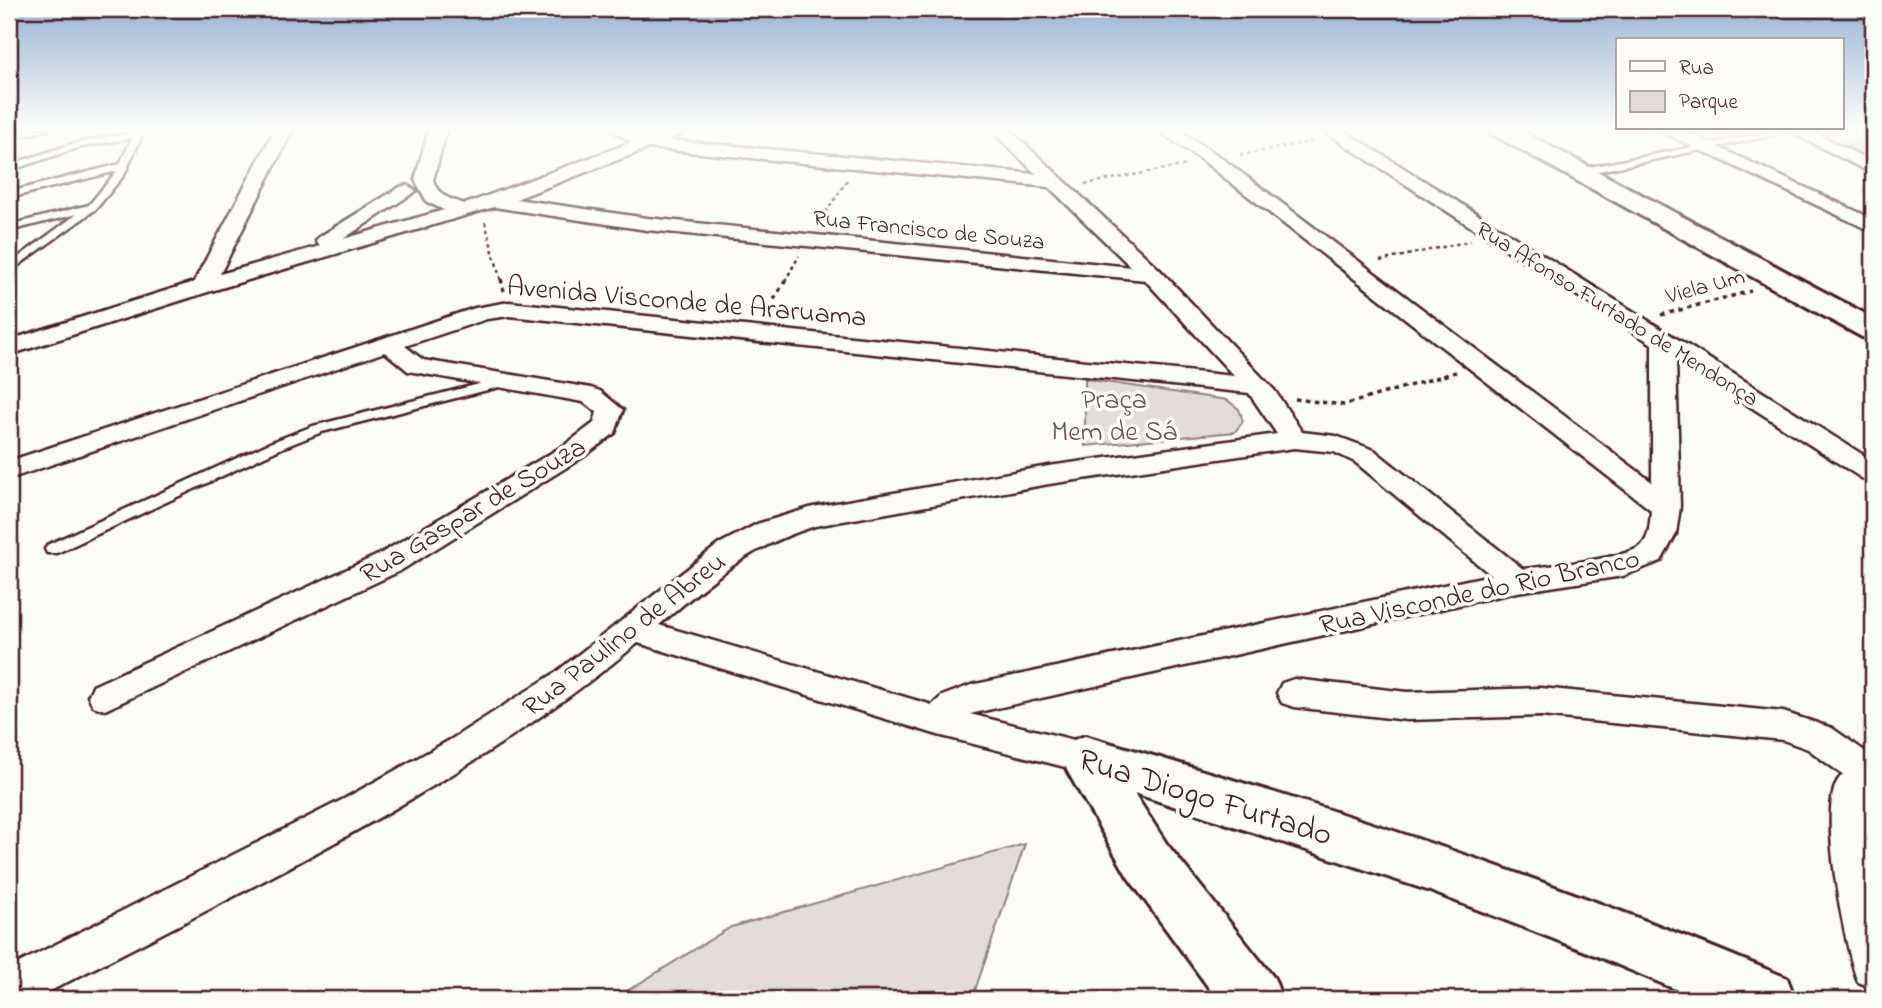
<svg xmlns="http://www.w3.org/2000/svg" width="1882" height="1008" viewBox="0 0 1882 1008" font-family="'Indie Flower',sans-serif">
<rect width="100%" height="100%" fill="#fdfcf7"/>
<filter id="ink" filterUnits="userSpaceOnUse"><feTurbulence type="fractalNoise" baseFrequency=".0143" numOctaves="2"/><feDisplacementMap in="SourceGraphic" scale="14" xChannelSelector="R" yChannelSelector="G"/><feConvolveMatrix kernelMatrix="1 2 1 2 8 2 1 2 1" color-interpolation-filters="sRGB"/></filter>
<g filter="url(#ink)">
<g fill="#e3dcda" stroke="#967e82" stroke-width="2">
<polygon points="1085,379 1227,400 1239,409 1243,421 1235,432 1085,446"/>
<polygon points="1025,844 972,999 614,999 731,927"/>
</g>
<g fill="none" stroke-linecap="round" stroke-linejoin="round">
<polygon fill="#c0b1b1" fill-rule="evenodd" points="1801,129 1838,129 1873,146 1873,166 1805,135"/>
<defs>
<g id="lane">
<polygon points="33,129 51,129 9,139 9,133"/>
<polygon points="137,129 145,129 124,175 96,209 9,272 9,264 77,214 9,231 9,225 89,205 117,171 9,198 9,192 120,164 132,138 81,147 9,171 9,165 76,143 135,132"/>
<polygon points="1787,129 1799,130 1579,175 1574,172 1579,169"/>
<polygon points="503,378 507,379 509,382 507,385 322,432 282,448 57,553 47,553 45,549 47,545 272,442 313,426"/>
</g>
<g id="street">
<path d="M275,129H293L220,274L320,246L316,241L319,237L400,187L407,185L416,191L343,239L444,210L427,202L415,180L429,129H447L433,180C438,196 450,199 465,204L632,142L610,129H632L647,136L666,129H691L669,140L1036,174L990,129H1009L1159,269L1275,391L1302,432L1336,436L1374,450L1523,569C1545,566 1626,559 1641,546C1650,538 1650,521 1651,510L1207,164L1156,129H1177L1219,156L1652,482V344L1320,129H1341L1873,461V482L1863,479L1676,359L1680,507L1676,534L1661,561L1623,576L1517,592L970,714L1098,746L1103,757L1098,768L1085,772L938,735L638,643C457,792 241,891 35,999H9V968L344,799L450,740L555,673L719,544L757,524L813,507L1049,466L1277,434L1249,393L509,316L487,319L405,346L423,360L591,388L600,391L623,410L615,433L583,457L400,571L105,710L93,706L88,696L93,686L378,555L565,445L594,423L597,412L583,402L408,371L385,352L9,479V461L475,308L509,302L1234,376L1145,280L647,230L494,207L211,291L9,355V340L194,282ZM649,148L1049,187L1131,267L647,218L516,199ZM1294,448L1334,452L1355,462L1491,575L971,685L942,696L932,705L659,625C714,579 745,548 815,526L1049,484Z"/>
<polygon points="1656,129 1679,129 1873,219 1873,232"/>
<polygon points="1785,129 1807,129 1873,162 1873,174"/>
<path d="M1294,679L1407,692L1541,688L1783,712L1832,728L1873,757V795L1869,798L1873,868V988L1858,982C1846,952 1813,793 1843,775L1808,749L1783,740L1541,716L1407,720L1294,707L1282,703L1277,693L1282,683Z"/>
</g>
<g id="secondary">
<polygon points="1488,129 1518,129 1873,318 1873,339 1862,337 1492,134"/>
<path d="M1085,736C1324,805 1558,881 1787,978L1795,999H1699L1590,953L1430,891L1134,793L1166,843L1274,978L1282,999H1217L1128,877L1068,772L1061,757L1068,742Z"/>
</g>
</defs>
<use href="#lane" stroke="#4a1f2b" stroke-width="5"/>
<use href="#street" stroke="#4a1f2b" stroke-width="5"/>
<use href="#secondary" stroke="#4a1f2b" stroke-width="6"/>
<g stroke="#4a1f2b" stroke-width="2.5" stroke-dasharray="3.5 3.5" stroke-linecap="butt">
<polyline points="1370,131 1381,129"/>
<polyline points="1240,155 1314,141"/>
<polyline points="1085,184 1186,165"/>
<polyline points="485,222 501,281"/>
<polyline points="818,224 848,179"/>
<polyline points="1380,261 1470,241"/>
<polyline points="785,281 799,256"/>
</g>
<g stroke="#4a1f2b" stroke-width="3.5" stroke-dasharray="4.5 4.5" stroke-linecap="butt">
<polyline points="501,279 504,291"/>
<polyline points="765,315 786,279"/>
<polyline points="1661,315 1751,291"/>
<polyline points="1295,399 1344,405 1456,372"/>
</g>
<use href="#lane" fill="#fdfcf7" fill-rule="evenodd"/>
<use href="#street" fill="#fdfcf7" fill-rule="evenodd"/>
<use href="#secondary" fill="#fdfcf7" fill-rule="evenodd"/>
</g>
<polygon fill="#b3a9a9" stroke="#4a1f2b" stroke-width="2" points="1873,366 1873,381 1865,377"/>
</g>
<linearGradient id="sky" x2="0" y2="1"><stop stop-color="#98b3d2"/><stop offset="0.48" stop-color="#fefefb"/><stop offset="1" stop-color="#fefefb" stop-opacity="0"/></linearGradient>
<rect width="1882" height="270" fill="url(#sky)"/>
<g text-anchor="middle" stroke-width="7" stroke-linejoin="round" paint-order="stroke">
<g font-size="23" fill="#4a1f2b" stroke="#fdfcf7">
<text transform="translate(929 229) rotate(6)" y="8">Rua Francisco de Souza</text>
<text transform="translate(1705 285) rotate(-15)" y="8">Viela Um</text>
<text transform="translate(1618 313) rotate(32)" y="8">Rua Afonso Furtado de Mendonça</text>
</g>
<g font-size="28" fill="#4a1f2b" stroke="#fdfcf7">
<text transform="translate(687 300) rotate(5)" y="10">Avenida Visconde de Araruama</text>
<text transform="translate(472 509) rotate(-31)" y="10">Rua Gaspar de Souza</text>
<text transform="translate(1479 590) rotate(-12)" y="10">Rua Visconde do Rio Branco</text>
<text transform="translate(623 633) rotate(-38)" y="10">Rua Paulino de Abreu</text>
</g>
<g font-size="28" fill="#704e57" stroke="#fdfcf7">
<text x="1114" y="408">Praça<tspan x="1114" dy="32">Mem de Sá</tspan></text>
</g>
<g font-size="33" fill="#4a1f2b" stroke="#fdfcf7">
<text transform="translate(1206 795) rotate(17)" y="12">Rua Diogo Furtado</text>
</g>
</g>
<rect width="1882" height="1008" fill="none" stroke="#fdfcf7" stroke-width="35"/>
<rect x="18" y="18" width="1847" height="973" fill="none" stroke="#4a1f2b" stroke-width="2.5" filter="url(#ink)"/>
<rect x="1616" y="38" width="228" height="91" fill="#fdfcf7" stroke="#b5a4a5" stroke-width="2"/>
<rect x="1630" y="61" width="35" height="10" fill="#fdfcf7" stroke="#b5a4a5" stroke-width="2"/>
<text x="1679" y="74" font-size="21" fill="#4a1f2b">Rua</text>
<rect x="1630" y="91" width="35" height="21" fill="#e3dcda" stroke="#b5a4a5" stroke-width="2"/>
<text x="1679" y="108" font-size="21" fill="#4a1f2b">Parque</text>
</svg>
